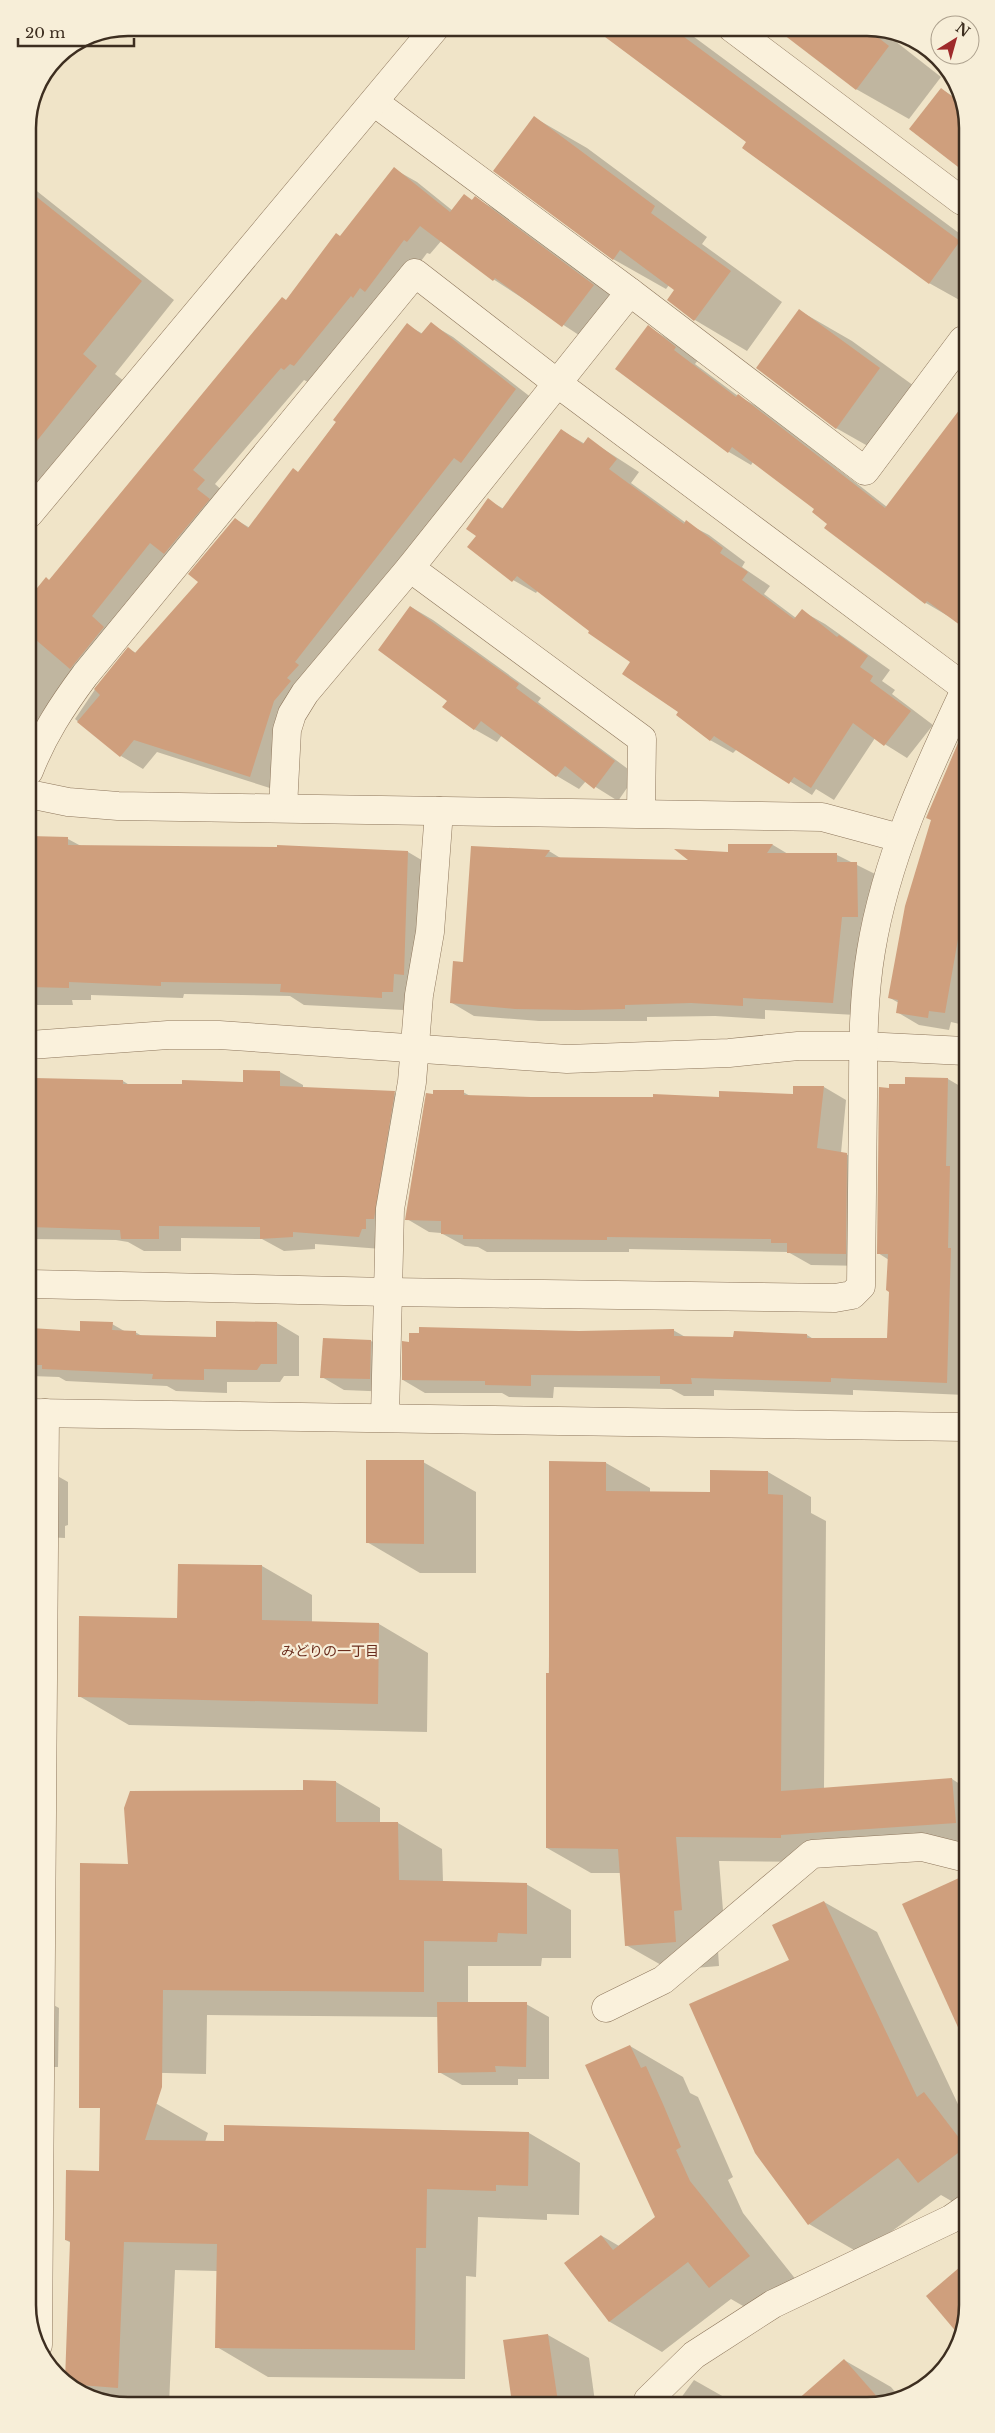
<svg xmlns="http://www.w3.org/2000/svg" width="995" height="2433" viewBox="0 0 995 2433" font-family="'Libre Baskerville','Noto Sans JP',serif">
<rect width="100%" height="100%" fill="#f0e4c8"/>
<g fill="#0003">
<polygon points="595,28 682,28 963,236 963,302 929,283 743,148 748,142"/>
<polygon points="777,28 873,28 881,30 941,77 909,119 856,89"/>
<polygon points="941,89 962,102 962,169 910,129"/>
<polygon points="535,118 587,148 707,237 702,244 782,302 747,351 695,320 669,300 676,290 669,285 666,289 613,259"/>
<polygon points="394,169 417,182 453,211 475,198 498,211 616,298 585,339 493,279 442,240 430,254 427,253 389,304 308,382 304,380 215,484 226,494 29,734 29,600 47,579 50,581 341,237"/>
<polygon points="28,184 174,300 115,374 129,385 29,518"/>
<polygon points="800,311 852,341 932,399 889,458 836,428"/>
<polygon points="431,324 453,337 537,402 317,676 273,789 157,752 143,769 121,756 75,719 98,685 129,649 136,653 200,582 235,519 250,528 299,473 407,325 423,334"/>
<polygon points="648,327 670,340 698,360 695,364 738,396 760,408 887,507 948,616 926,603 829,524 816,509 753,462 751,465 729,452 617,369"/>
<polygon points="561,430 585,444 588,439 639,472 631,483 686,523 709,535 745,562 742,567 770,586 764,594 796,618 802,611 825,624 890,670 882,681 895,690 892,694 933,725 907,758 875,738 834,800 816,789 812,795 737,749 733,753 710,740 677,715 679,712 632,662 538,590 536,593 513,580 477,536 488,500 504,509"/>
<polygon points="411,607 433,620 541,698 538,702 636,775 618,801 586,781 579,789 557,776 502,735 497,742 474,729 448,700"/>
<polygon points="964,786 964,1025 951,1022 949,1030 919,1025 897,1012 899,1003 890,998 932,820"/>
<polygon points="68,839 81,846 408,852 430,865 415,1004 404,1004 404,1010 304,1005 290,996 184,994 183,998 91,995 91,1000 72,1000 73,1005 30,1005 29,869"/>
<polygon points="729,845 773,845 788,854 837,855 879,876 856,1015 765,1010 765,1019 715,1016 647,1017 647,1021 539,1021 474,1016 452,1003 464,963 473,847 549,851 562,859 692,861 729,853"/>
<polygon points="244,1072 280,1072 303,1085 303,1089 394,1093 417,1105 382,1249 315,1244 315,1249 284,1251 262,1239 181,1238 181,1251 144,1251 128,1242 116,1240 30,1239 30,1150 34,1150 123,1081 131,1086 244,1083"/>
<polygon points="906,1078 948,1079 965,1089 965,1395 853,1390 853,1395 714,1390 714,1396 684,1396 671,1389 554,1387 553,1398 509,1397 502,1393 425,1393 403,1380 579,1332 673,1330 687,1338 734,1338 807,1335 815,1340 889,1339 891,1292 889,1260 878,1253 890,1089 906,1085"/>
<polygon points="824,1087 846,1100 841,1153 846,1154 869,1167 868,1266 811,1265 788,1252 629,1249 629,1252 487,1252 478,1247 465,1246 441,1233 429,1232 407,1219 463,1092 472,1097 720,1098 794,1096"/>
<polygon points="277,1323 299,1336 299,1376 284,1376 280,1382 227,1382 227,1393 176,1391 167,1386 66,1381 59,1377 31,1376 30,1329 81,1332 112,1324 126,1332 135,1332 142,1336 217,1338"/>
<polygon points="371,1341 394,1354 393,1392 344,1390 322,1377"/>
<polygon points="31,1461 68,1482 68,1525 65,1526 65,1538 45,1537 31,1651"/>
<polygon points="423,1462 476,1492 476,1573 420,1573 367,1542"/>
<polygon points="551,1462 606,1463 650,1488 650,1492 711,1493 768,1472 811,1497 811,1513 826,1521 824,1789 952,1779 966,1788 966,1850 824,1862 719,1861 725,1935 717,1935 719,1966 670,1970 626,1945 621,1873 591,1873 547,1848"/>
<polygon points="179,1565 262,1566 312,1595 312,1623 379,1624 428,1653 427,1732 129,1725 79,1696 178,1620"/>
<polygon points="336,1782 380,1808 380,1823 398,1823 442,1849 443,1882 526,1884 571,1910 571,1958 542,1958 541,1966 468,1966 468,2004 526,2004 549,2017 549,2079 518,2079 518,2085 462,2085 439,2072 438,2017 207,2015 206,2074 125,2072 129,1865 304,1791"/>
<polygon points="959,1880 966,1884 967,2044"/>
<polygon points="824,1902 877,1932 964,2117 967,2118 967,2210 941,2195 861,2254 809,2224 790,1960"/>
<polygon points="32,1993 59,2008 58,2067 32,2067"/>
<polygon points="630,2046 683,2077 690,2093 698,2097 733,2177 728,2180 743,2213 801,2286 762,2317 731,2299 662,2352 610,2322 566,2263 602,2236 619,2246 656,2217"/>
<polygon points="102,2104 157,2104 208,2133 205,2142 529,2133 580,2163 579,2215 547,2214 547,2220 478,2217 476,2277 466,2276 465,2379 268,2377 217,2347 217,2271 175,2270 169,2405 122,2405 66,2383 71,2243 66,2240 101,2172"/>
<polygon points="548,2335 589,2358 595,2402 513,2403"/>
<polygon points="844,2360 891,2387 901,2399 813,2401"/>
<polygon points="694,2380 731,2401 678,2402"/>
</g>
<g fill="#cf9f7d">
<polygon points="593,28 672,28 960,241 929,284 742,148 746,142"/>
<polygon points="775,28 866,28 889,46 856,90"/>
<polygon points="941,88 962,104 962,170 909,129"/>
<polygon points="534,116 655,206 651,213 731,271 694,321 667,300 674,290 620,250 613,260 493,171"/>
<polygon points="394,167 450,212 464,194 472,200 475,196 594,285 562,327 495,278 493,281 420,226 407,242 404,240 365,292 360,288 353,298 351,296 294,366 290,364 284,370 281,368 193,470 205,480 197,489 210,499 164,554 150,543 92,616 104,627 70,669 29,634 29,598 46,577 49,580 282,297 286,300 336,233 340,236"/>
<polygon points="28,190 142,281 83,354 97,366 28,452"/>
<polygon points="799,309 880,368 836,429 756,368"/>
<polygon points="431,322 516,389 461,463 454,458 295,662 299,665 287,678 291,681 274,701 250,777 134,740 120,757 77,722 100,695 94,689 128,647 135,653 198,582 188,574 235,518 248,528 293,468 298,472 336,422 333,420 407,323 421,334"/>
<polygon points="648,325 676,347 674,350 736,397 738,394 885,508 963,405 964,628 927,601 925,604 824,528 827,524 812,512 814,509 732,447 728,453 615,369"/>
<polygon points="561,429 583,444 588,437 617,459 609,469 684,524 686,520 723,548 720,553 748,572 742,580 794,619 802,609 837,637 839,635 868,656 860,667 873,676 870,681 911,711 884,746 853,723 811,788 794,777 789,784 714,736 710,741 676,715 678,712 622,674 630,662 588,633 589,631 517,576 512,582 467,547 476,536 466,529 488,498 502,509"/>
<polygon points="410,606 519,684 516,688 615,761 594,789 565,766 556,777 481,721 474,730 442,707 447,701 378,650"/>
<polygon points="964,729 964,905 945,1013 929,1011 928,1018 896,1013 898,1000 888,998 905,906 931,820 926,818"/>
<polygon points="29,836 68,837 68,845 277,847 277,845 408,851 404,975 394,974 393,992 382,992 382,998 280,992 281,984 161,982 161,986 69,982 69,988 30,987"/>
<polygon points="728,844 773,844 767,853 837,853 837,862 857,862 858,917 842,917 833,1003 743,998 743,1006 691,1003 625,1005 625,1009 578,1010 515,1009 450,1003 453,961 463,962 471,846 550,850 545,857 688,860 674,849 728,852"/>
<polygon points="243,1070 280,1071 280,1086 395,1091 374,1219 366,1219 366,1229 362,1229 359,1237 293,1232 293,1237 260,1239 260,1227 159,1226 159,1239 121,1239 120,1230 30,1227 34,1078 123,1080 123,1084 182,1084 182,1080 243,1082"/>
<polygon points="905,1077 948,1078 946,1166 950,1166 948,1248 951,1248 947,1383 831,1378 831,1382 691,1378 692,1384 660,1384 660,1376 531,1375 531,1386 485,1385 485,1381 402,1380 402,1341 409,1342 409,1333 419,1333 419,1327 579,1331 674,1329 674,1336 733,1337 734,1331 807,1334 807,1338 887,1338 889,1292 886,1290 888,1254 877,1254 879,1087 889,1088 889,1084 905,1084"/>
<polygon points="793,1086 824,1086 817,1148 847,1153 846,1254 787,1253 787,1243 771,1243 771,1239 607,1237 607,1240 463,1239 463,1235 441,1234 441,1221 405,1220 426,1093 433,1094 433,1090 464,1090 464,1095 531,1097 653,1097 653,1094 719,1097 719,1091 793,1094"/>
<polygon points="80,1321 113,1322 112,1330 136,1331 136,1335 216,1337 216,1321 277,1322 277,1364 261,1364 257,1370 204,1369 204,1380 152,1379 153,1374 42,1369 42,1365 31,1365 30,1328 80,1331"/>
<polygon points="323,1338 371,1340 370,1379 320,1378"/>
<polygon points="366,1460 424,1460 424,1544 366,1543"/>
<polygon points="549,1461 606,1462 606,1491 710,1492 710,1470 768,1471 768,1494 783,1495 781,1791 952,1778 956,1823 781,1835 781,1838 676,1837 682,1910 674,1911 676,1942 625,1946 618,1849 546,1848 546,1673 549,1673"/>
<polygon points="178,1564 262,1565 262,1620 379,1623 378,1704 78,1697 79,1616 177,1618"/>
<polygon points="303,1780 336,1781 336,1822 398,1822 399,1880 527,1883 527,1934 498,1933 497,1942 424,1941 424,1992 163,1990 162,2087 145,2140 224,2141 224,2125 529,2132 528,2186 496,2185 496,2191 427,2189 426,2248 416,2248 415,2350 215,2348 217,2244 124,2242 118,2388 67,2384 65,2381 70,2241 65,2240 66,2170 99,2171 100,2108 79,2108 80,1863 128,1864 124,1808 130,1791 303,1790"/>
<polygon points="959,1878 967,1895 967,2047 902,1904"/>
<polygon points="824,1901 917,2097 924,2092 966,2147 918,2183 898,2158 808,2225 755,2153 689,2004 789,1960 772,1925"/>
<polygon points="437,2002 527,2002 526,2067 495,2066 496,2072 438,2073"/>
<polygon points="630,2045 641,2068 646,2066 663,2104 681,2147 676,2150 690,2181 750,2256 709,2288 688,2262 609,2322 564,2263 601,2235 613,2250 655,2217 585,2065"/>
<polygon points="967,2261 968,2305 958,2334 926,2296"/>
<polygon points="548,2334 558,2402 512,2403 503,2340"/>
<polygon points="844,2359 880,2400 796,2401"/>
</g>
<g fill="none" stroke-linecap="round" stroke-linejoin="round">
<defs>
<g id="minor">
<polyline points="732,28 962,201"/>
<polyline points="374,102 630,292 865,471 963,340"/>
<polyline points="29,514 435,28"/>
<polyline points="410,568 642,739 641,813"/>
<path d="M29,771C43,735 62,706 85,675L415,273L557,383L964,687"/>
<polyline points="29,794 68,802 118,806 822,817 900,838"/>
<polyline points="283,808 287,730 292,714 305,693 410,568 630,292"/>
<polyline points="30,1045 168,1035 219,1035 567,1059 729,1053 798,1046 863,1046 965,1051"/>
<path d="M30,1284L389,1292L835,1298L852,1295L861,1286C862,1223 862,1160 863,1097C863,1048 863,999 871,951C886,859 925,775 964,692"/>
<polyline points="31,1413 965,1427"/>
<polyline points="385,1417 390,1209 412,1082 419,995 430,932 439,811"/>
<polyline points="606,2008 663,1980 812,1854 922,1847 966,1858"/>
<polyline points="38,2345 45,1413"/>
<polyline points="648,2400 694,2355 773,2304 951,2219 967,2208"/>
</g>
</defs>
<use href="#minor" stroke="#8d765c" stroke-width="29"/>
<use href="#minor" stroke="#faf1dc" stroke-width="28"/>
</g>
<g text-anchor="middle" stroke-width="4.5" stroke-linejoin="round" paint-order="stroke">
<g font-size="14" fill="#6b2e1e" stroke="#f7eed8">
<text x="330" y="1656">みどりの一丁目</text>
</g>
</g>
<path d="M0 0H995V2433H0ZM128 36H867A92 92 0 0 1 959 128V2305A92 92 0 0 1 867 2397H128A92 92 0 0 1 36 2305V128A92 92 0 0 1 128 36Z" fill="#f7eed8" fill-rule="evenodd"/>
<path fill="none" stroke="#3d2e20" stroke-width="2.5" d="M128 36H867A92 92 0 0 1 959 128V2305A92 92 0 0 1 867 2397H128A92 92 0 0 1 36 2305V128A92 92 0 0 1 128 36Z"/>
<g transform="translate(955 40) rotate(37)"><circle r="24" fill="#f7eed8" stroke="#ada18e"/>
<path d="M0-4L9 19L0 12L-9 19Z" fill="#9e2a2b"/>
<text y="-8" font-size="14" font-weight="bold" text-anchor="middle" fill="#3d2e20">N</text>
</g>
<path d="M18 38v8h116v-8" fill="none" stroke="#3d2e20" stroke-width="2.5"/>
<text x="25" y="38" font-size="15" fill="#3d2e20" stroke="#f7eed8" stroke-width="4" paint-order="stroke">20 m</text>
</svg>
